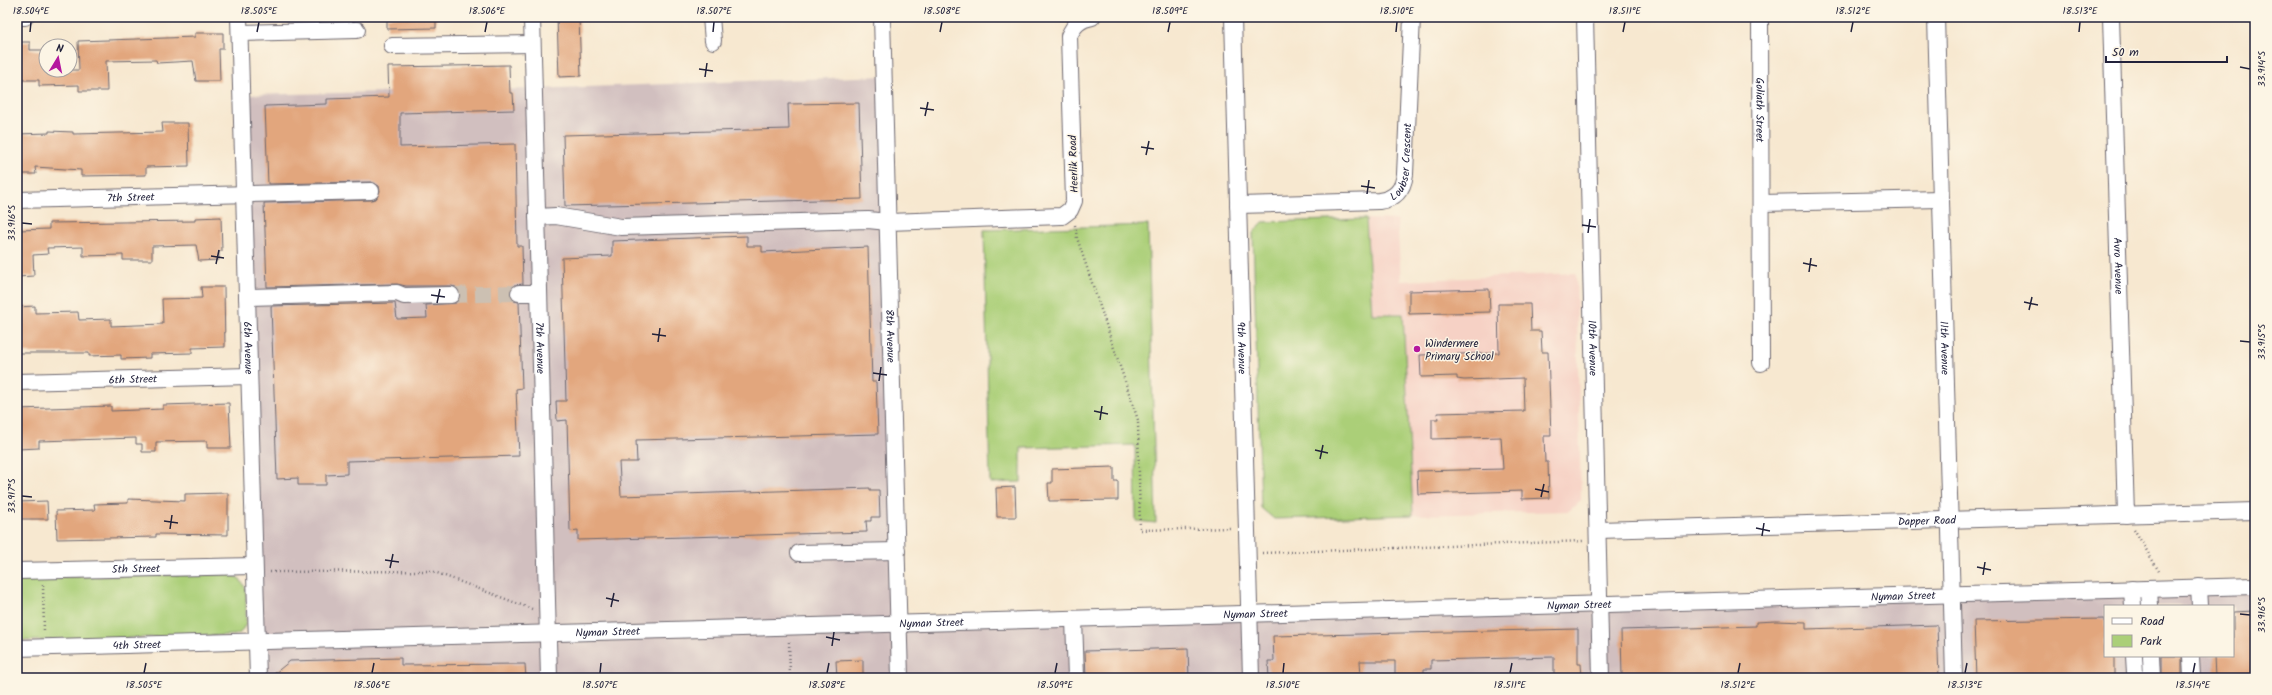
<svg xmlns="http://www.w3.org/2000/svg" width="2272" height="695" viewBox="0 0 2272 695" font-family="Kalam,sans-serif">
<rect width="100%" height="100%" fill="#fcf5e5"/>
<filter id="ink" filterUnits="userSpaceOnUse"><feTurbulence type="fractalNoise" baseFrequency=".025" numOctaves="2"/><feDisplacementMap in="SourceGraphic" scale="8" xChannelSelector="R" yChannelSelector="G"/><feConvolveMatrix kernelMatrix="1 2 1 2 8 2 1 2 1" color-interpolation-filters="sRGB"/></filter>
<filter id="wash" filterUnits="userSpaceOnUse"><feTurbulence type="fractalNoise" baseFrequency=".012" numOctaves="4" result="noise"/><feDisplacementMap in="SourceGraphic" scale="16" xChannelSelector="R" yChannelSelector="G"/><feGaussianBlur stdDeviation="0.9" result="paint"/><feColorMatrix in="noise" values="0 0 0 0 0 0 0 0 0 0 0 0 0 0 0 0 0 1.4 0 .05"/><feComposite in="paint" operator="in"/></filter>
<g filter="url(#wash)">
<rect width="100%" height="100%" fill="#f7e8d0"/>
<polygon fill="#f6d1c5" points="1366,219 1397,220 1401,281 1576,273 1581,500 1569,511 1274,519 1261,508 1253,233 1263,222"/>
<path fill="#d1bfbf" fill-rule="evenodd" d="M884,76L899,624L2255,586V678H258L242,95L534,89ZM2105,606H2233V656H2105Z"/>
<g fill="#abcf78" stroke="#66785a">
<polygon points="1366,219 1372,314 1403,314 1413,515 1274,519 1261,508 1253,233 1263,222"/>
<polygon points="1148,225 1156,523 1136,521 1135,445 1021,448 1021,482 990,483 984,230"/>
<polygon points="231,574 240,579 246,589 246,624 240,633 235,635 17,641 17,578"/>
</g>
<g id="blocks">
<g fill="#e2a67d">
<polygon points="387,17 436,17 436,28 387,29"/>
<polygon points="557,17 579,17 581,76 559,77"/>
<polygon points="195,33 223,33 223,49 219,49 220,81 196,81 193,61 157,63 156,60 106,61 107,91 79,91 79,85 39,86 39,80 17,80 17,42 30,42 30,50 46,50 46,70 79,70 78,41 195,37"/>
<polygon points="509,65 510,93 513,93 514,110 400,113 400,147 515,144 517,246 522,246 523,284 514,285 510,293 514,301 519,302 522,388 516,389 519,456 347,461 347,474 326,475 326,485 298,485 298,478 277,479 271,306 395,303 397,319 427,318 426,305 456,303 460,294 456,287 451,286 406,286 397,284 267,287 264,203 371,200 376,199 380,191 379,186 371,182 268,184 265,106 327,104 327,99 389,97 388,67"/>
<polygon points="859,103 862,199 565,206 563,135 789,129 788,104"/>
<polygon points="162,123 188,123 189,166 146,167 146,175 81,176 81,170 35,167 36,174 17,174 17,134 49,133 49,131 73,132 73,134 163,132"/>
<polygon points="221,217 222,251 219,251 219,260 199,261 196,245 152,246 152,260 123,260 123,255 83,256 83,247 47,248 48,254 33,255 34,276 17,277 17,230 49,229 49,223 195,221 195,218"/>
<polygon points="747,236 747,246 762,246 762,252 868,247 872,382 876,382 878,434 636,440 637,462 619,462 621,496 870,488 870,490 879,490 880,517 871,517 871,521 866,521 867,532 578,540 578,530 570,531 567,420 557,421 556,401 566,401 562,258 612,256 612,241"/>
<polygon points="201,287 224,287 225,347 192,348 192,353 150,354 150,358 121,359 121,355 89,356 89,353 17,353 17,307 35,306 35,313 78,312 79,320 111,319 111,326 163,324 162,299 202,298"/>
<polygon points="1489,289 1490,312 1409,314 1409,291"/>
<polygon points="1498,304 1530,304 1531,331 1541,331 1542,352 1548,352 1551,436 1544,436 1545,462 1548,462 1549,498 1522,499 1522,491 1418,494 1417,471 1503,469 1501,437 1432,439 1432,419 1438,419 1437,413 1524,411 1523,378 1464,380 1457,379 1457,376 1421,377 1420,355 1499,353"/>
<polygon points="229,403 231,448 207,448 207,441 156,442 156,452 142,452 142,444 136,444 136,438 39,441 39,448 17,449 17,409 111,406 111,411 163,409 163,405"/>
<polygon points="1114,467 1114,481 1118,481 1118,500 1049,501 1048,483 1052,483 1052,469"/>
<polygon points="1015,487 1016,517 997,517 996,488"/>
<polygon points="228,493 228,535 156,534 156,537 57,539 56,511 95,510 94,504 128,503 128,499 185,501 185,494"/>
<polygon points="47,501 48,519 17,519 17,502"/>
<polygon points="2255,611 2255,678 2215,678 2214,656 2233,656 2233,612"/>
<polygon points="2105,619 2105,656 2114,656 2114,678 1976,678 1974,621"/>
<polygon points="1776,621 1806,622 1806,629 1937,625 1939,678 1622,678 1621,630 1756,626 1756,622"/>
<polygon points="1578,629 1578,664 1581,664 1582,678 1554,678 1554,657 1431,660 1431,669 1424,669 1424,674 1412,675 1395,675 1395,661 1360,661 1361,678 1269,678 1268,661 1274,661 1273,636"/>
<polygon points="1188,648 1189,678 1086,678 1085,651"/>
<rect x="2161" y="656" width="21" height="22"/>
<polygon points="401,658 401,665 525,664 526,678 269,678 290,661"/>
<polygon points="863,660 863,678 837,678 836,661"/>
</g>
</g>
</g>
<g filter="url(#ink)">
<use href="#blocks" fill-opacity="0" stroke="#6d676f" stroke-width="1"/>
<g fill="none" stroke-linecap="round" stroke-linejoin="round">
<polyline stroke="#ccc0b2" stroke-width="16" stroke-dasharray="16 8" stroke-linecap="butt" points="451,295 519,293"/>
<defs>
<g id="minor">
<polyline points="17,17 25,17"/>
<path id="s1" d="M239,17L258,678"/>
<path id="s2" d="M532,17L549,678"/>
<polyline points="711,17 713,41"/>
<path id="s3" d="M882,17L900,678"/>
<path id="s4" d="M1233,17L1251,678"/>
<path id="s5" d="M1585,17L1601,678"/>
<path id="s6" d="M1760,17L1761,363"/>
<path id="s7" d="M1936,17L1954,678"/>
<path id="s8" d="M2111,17L2126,515"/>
<polyline points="240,33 357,30"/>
<polyline points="392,46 532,44"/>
<path id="s9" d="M17,200L371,191"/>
<polyline points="1761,203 1941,199"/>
<path id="s10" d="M1238,205L1379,201C1395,199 1403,190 1405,174L1412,17"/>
<path d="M537,217L556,216L621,227L868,220L888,222L1062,216L1070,210L1074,201L1069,36C1074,25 1080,19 1092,17"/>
<polyline points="519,293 539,293"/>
<polyline points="247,297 397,293 404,296 451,295"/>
<path id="s11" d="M17,382L249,376"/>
<path id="s12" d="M1599,530L2255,511"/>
<polyline points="799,553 897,551"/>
<path id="s13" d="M17,571L254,566"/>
<polyline points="2199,587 2200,606"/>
<polyline points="2132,589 2133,606"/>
<polyline points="2149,589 2150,606"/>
<polyline points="1074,619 1076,678"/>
<path id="s14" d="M17,648L2255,586"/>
<polyline points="2134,656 2135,673 2139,678"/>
<polyline points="2151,656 2152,678"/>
<polyline points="2191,656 2192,678"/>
</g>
</defs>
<use href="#minor" stroke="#6d676f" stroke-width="18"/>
<g stroke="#6d676f" stroke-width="2.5" stroke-dasharray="1 3" stroke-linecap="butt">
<polyline points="1075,225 1077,238 1138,420 1140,530 1232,528"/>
<polyline points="2134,529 2160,573"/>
<polyline points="1262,553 1583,541"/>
<polyline points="270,572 432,571 532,609"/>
<polyline points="43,585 44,632"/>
<polyline points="789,642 790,675"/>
</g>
<use href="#minor" stroke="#fff" stroke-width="16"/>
</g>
</g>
<path fill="none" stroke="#22223b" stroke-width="1.5" d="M30,32L31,22M257,32L259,22M485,32L487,22M713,32L714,22M940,32L942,22M1168,32L1170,22M1396,32L1397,22M1623,32L1625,22M1851,32L1853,22M2079,32L2080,22M2240,67L2250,69M699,69L713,71M705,77L707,63M920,108L934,110M925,116L928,102M1141,147L1154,149M1146,155L1149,141M1361,186L1375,188M1367,194L1369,180M22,223L32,224M1582,225L1596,227M1588,233L1590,219M211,256L224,258M1803,263L1817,266M216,264L219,250M1809,272L1811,258M431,295L445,297M2024,302L2038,305M437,303L440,289M2029,310L2032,297M652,334L666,336M2240,341L2250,342M658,342L660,328M873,373L887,375M879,381L881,367M1094,411L1108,414M1100,420L1102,406M1315,450L1328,453M1320,459L1323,445M1535,489L1549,492M22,496L32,497M1541,497L1544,484M164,521L178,523M1756,528L1770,531M170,529L172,515M1762,536L1764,523M385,560L399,562M1977,567L1991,570M390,568L393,554M1983,575L1985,562M606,598L619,601M611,607L614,593M2240,614L2250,615M826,637L840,640M832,646L834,632M144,673L146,663M372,673L374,663M600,673L601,663M827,673L829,663M1055,673L1057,663M1283,673L1284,663M1510,673L1512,663M1738,673L1740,663M1965,673L1967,663M2193,673L2195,663"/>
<circle fill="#b5179e" stroke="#fcf5e5" stroke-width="1.5" cx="1417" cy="349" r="4"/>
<g text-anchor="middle" stroke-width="3" stroke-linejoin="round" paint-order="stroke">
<g font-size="11" fill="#22223b" stroke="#fcf5e5">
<text dy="4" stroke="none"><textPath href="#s6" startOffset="93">Goliath Street</textPath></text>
<text dy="4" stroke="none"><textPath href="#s10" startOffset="193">Loubser Crescent</textPath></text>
<text transform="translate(1073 164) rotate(-92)" y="4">Heerlik Road</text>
<text dy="4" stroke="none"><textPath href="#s9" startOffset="114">7th Street</textPath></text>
<text dy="4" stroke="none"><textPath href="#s8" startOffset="249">Avro Avenue</textPath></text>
<text dy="4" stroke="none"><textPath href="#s3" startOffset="319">8th Avenue</textPath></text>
<text dy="4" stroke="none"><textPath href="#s2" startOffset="331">7th Avenue</textPath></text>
<text dy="4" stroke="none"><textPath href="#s1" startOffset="331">6th Avenue</textPath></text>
<text dy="4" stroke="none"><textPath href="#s4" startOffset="331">9th Avenue</textPath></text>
<text dy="4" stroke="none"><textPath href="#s5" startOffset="331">10th Avenue</textPath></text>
<text dy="4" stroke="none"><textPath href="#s7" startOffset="331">11th Avenue</textPath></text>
<text dy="4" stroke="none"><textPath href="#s11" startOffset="116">6th Street</textPath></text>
<text dy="4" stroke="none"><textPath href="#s12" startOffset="328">Dapper Road</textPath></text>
<text dy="4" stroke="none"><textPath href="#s13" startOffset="119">5th Street</textPath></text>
<text dy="4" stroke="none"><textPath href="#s14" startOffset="1887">Nyman Street</textPath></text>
<text dy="4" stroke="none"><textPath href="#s14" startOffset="1563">Nyman Street</textPath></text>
<text dy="4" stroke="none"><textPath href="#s14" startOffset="1239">Nyman Street</textPath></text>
<text dy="4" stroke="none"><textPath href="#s14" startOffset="915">Nyman Street</textPath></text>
<text dy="4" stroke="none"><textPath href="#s14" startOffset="591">Nyman Street</textPath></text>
<text dy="4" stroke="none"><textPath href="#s14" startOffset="120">4th Street</textPath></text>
</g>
<g font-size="11" fill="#22223b" stroke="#fcf5e5" text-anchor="start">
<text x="1425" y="347">Windermere<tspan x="1425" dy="13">Primary School</tspan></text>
</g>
</g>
<rect width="2272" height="695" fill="none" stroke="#fcf5e5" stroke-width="44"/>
<rect x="2104" y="605" width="130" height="52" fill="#fcf5e5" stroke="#a5a1a1"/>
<rect x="2112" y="618" width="20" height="6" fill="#ffffff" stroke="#a5a1a1"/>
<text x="2140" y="625" font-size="12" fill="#22223b">Road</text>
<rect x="2112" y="635" width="20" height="12" fill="#abcf78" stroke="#a5a1a1"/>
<text x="2140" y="645" font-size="12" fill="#22223b">Park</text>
<g transform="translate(58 58) rotate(10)"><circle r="19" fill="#fcf5e5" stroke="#a5a1a1"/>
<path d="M0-3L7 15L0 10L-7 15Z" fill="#b5179e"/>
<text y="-6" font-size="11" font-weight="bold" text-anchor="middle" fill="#22223b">N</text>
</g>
<path d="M2106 56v6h121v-6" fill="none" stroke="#22223b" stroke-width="2"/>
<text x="2112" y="56" font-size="12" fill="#22223b" stroke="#fcf5e5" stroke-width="3" paint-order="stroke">50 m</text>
<rect x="22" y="22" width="2228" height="651" fill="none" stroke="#22223b" stroke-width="1.5"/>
<g font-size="10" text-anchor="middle" fill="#22223b">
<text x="31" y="14">18.504°E</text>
<text x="259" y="14">18.505°E</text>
<text x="487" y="14">18.506°E</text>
<text x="714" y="14">18.507°E</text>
<text x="942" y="14">18.508°E</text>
<text x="1170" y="14">18.509°E</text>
<text x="1397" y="14">18.510°E</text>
<text x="1625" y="14">18.511°E</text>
<text x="1853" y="14">18.512°E</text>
<text x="2080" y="14">18.513°E</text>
<text transform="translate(2261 69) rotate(-90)" y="4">33.914°S</text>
<text transform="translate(11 223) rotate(-90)" y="4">33.916°S</text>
<text transform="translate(2261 342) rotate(-90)" y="4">33.915°S</text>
<text transform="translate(11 496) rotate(-90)" y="4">33.917°S</text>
<text transform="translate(2261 615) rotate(-90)" y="4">33.916°S</text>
<text x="144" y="688">18.505°E</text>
<text x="372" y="688">18.506°E</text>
<text x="600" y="688">18.507°E</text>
<text x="827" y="688">18.508°E</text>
<text x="1055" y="688">18.509°E</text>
<text x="1283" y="688">18.510°E</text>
<text x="1510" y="688">18.511°E</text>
<text x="1738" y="688">18.512°E</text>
<text x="1965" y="688">18.513°E</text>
<text x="2193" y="688">18.514°E</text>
</g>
</svg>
